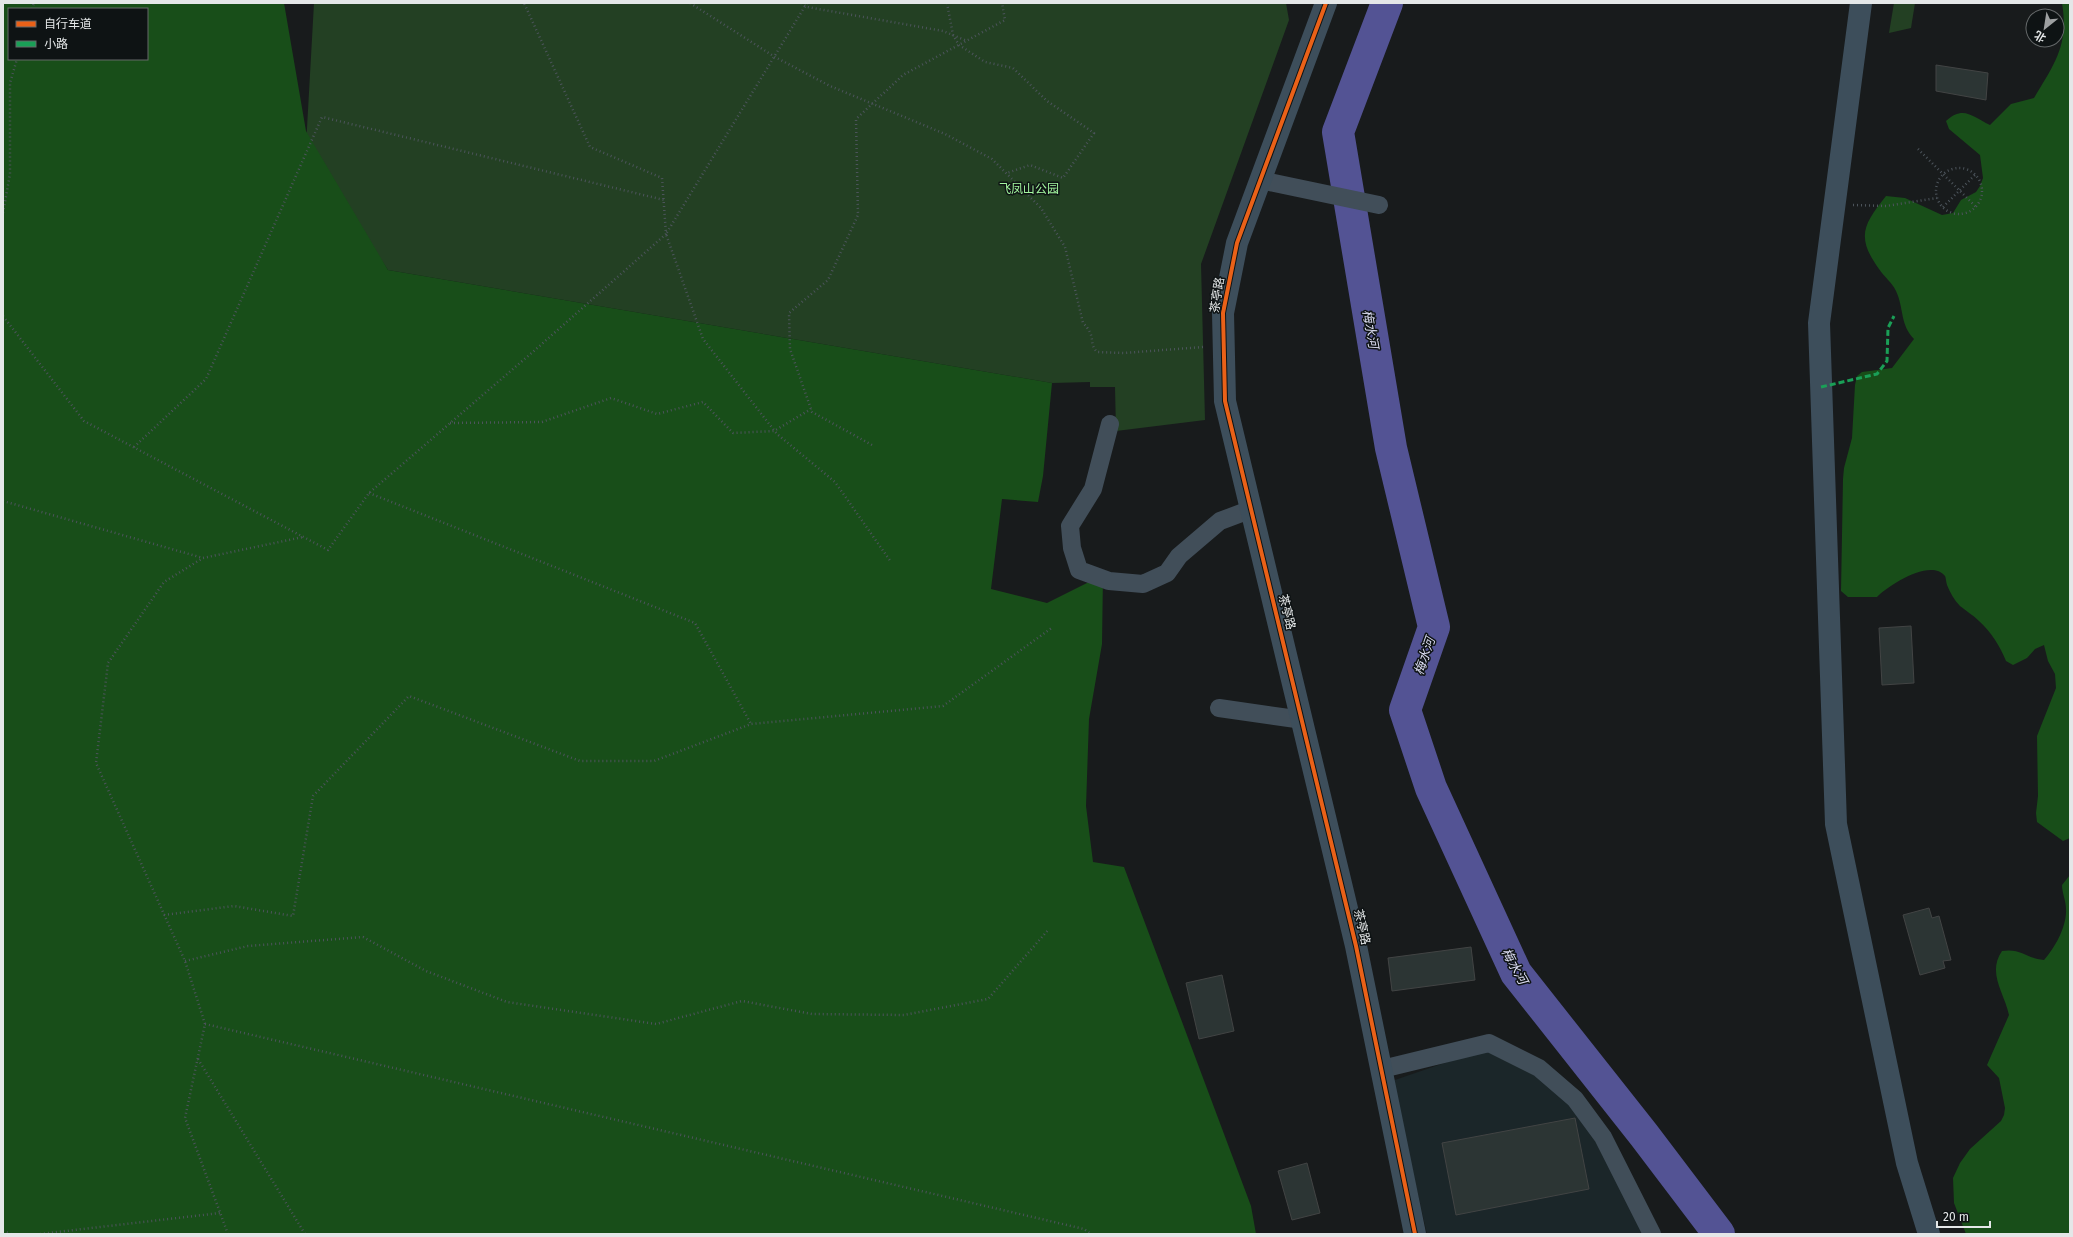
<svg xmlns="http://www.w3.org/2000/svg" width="2073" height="1237" viewBox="0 0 2073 1237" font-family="'Fira Sans','Noto Sans SC',sans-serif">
<rect width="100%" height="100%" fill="#181b1c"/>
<polygon fill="#1b2629" points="1491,1047 1568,1097 1619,1178 1647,1234 1427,1234 1392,1081"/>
<g fill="#234023">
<polygon points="314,3 1286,3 1289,20 1201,264 1205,420 1116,431 1115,387 1090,387 1090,382 1052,383 388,270 306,146"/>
<polygon points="1894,3 1915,3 1911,28 1889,33"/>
</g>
<g fill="#184e19" fill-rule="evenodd">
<path d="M3,3H284L306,131L388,270L1052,383L1043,476L1038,502L1002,499L991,589L1047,603L1103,575L1102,644L1089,719L1086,806L1093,862L1124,867L1251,1206L1256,1234H3ZM9,9H147V59H9Z"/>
<path d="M2062,3H2070V838L2063,841L2037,822L2036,813L2038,796L2037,736L2056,688L2055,674L2048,661L2044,645L2035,649L2027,658L2013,665L2006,661C2000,646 1991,632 1979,621C1973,615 1966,611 1960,606C1954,600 1950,592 1947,585C1946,582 1946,578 1945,576C1930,558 1888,586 1877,597H1848L1841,591L1843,479L1844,468L1852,438L1855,385L1857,376L1862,372L1892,368L1914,339C1900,325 1904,308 1896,291C1892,282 1884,277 1879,269C1856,237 1863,225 1886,196L1905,198L1942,215L1953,213L1961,200L1976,192L1980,186L1983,178L1980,155L1949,129L1946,121C1964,105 1972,117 1990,125L2011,104L2034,98C2055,63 2069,45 2062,3Z"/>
<path d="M2070,875V1234H1966L1954,1203L1953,1178L1960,1163L1970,1149L2001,1121L2004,1115L2005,1108L1999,1078L1987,1065L2009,1015C2004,992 1987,973 2002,951C2022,948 2027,959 2044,960C2055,948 2067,926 2066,909C2066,901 2062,893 2062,885Z"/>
</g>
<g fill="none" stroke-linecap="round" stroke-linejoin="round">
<polyline stroke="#535394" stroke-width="32" points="1387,3 1338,132 1391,448 1434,627 1405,710 1431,788 1516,973 1644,1135 1719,1234"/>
</g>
<g fill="#2c3534" stroke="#424444">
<polygon points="1936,65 1988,73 1986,100 1936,91"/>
<polygon points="1911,626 1914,683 1882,685 1879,628"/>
<polygon points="1929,908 1932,918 1939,916 1951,960 1943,961 1945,968 1920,975 1903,915"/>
<polygon points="1471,947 1475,980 1392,991 1388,958"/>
<polygon points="1222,975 1234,1031 1199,1039 1186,983"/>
<polygon points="1575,1118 1589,1189 1456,1215 1442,1143"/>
<polygon points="1307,1163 1320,1213 1292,1220 1278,1171"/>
</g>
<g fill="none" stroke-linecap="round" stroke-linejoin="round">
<g stroke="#4c545b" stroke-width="2.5" stroke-dasharray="1 3" stroke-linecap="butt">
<path d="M690,3L775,57L830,86L945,134L992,159L1041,208L1065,247L1083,323C1097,337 1088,342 1097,352L1124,353L1203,347"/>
<polyline points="801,3 807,7 943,31 967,41"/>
<polyline points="807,3 666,234 703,339 777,434 835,482 891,562"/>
<polyline points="947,3 953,35 959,45 985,62 1013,68 1047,101 1094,133 1063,178 1030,165 1007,173"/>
<polyline points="32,9 34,3"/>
<polyline points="1918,149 1976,207"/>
<circle cx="1959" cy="191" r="23"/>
<polyline points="1853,205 1886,206 1937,198"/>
<polyline points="1943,207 1976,174"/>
<polyline points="3,213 10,174 10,83 17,59"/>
<polyline points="3,316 84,421 328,550 369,493 535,350 666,234 662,178 590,147 524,3"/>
<polyline points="450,423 542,422 611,398 657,414 703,402 733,433 774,431 811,409"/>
<polyline points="872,445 812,412 790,349 789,313 828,280 858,215 856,119 903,75 1005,20 1002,3"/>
<polyline points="134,447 206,379 322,117 664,200"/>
<polyline points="369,493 695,623 751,724"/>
<polyline points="3,501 203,558"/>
<polyline points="164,915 234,906 293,916 313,796 409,696 580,761 654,761 751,724 943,706 1053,627"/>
<polyline points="185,961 248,946 363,937 426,971 507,1002 656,1024 742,1001 812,1014 904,1015 988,999 1049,929"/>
<polyline points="205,1024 1084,1229 1091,1234"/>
<polyline points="198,1059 305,1234"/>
<polyline points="3,1231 11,1234"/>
<polyline points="40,1234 220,1213"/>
<polyline points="228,1234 185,1118 205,1024 185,961 96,763 108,663 164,582 203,558 303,537"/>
</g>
<g stroke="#414e59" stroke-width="18">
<polyline points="1260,180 1379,205"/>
<polyline points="1110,424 1093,489 1070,526 1072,548 1079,570 1109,581 1143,584 1167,573 1179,556 1220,521 1252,509"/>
<polyline points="1219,708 1303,720"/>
<polyline points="1382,1069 1489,1043 1539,1068 1575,1099 1603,1137 1652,1234"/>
</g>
<g stroke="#3d4e5b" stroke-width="22">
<polyline points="1326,3 1237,243 1223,313 1225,401 1356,946 1415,1234"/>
<polyline points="1861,3 1819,323 1836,824 1907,1163 1929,1234"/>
</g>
<polyline stroke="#1a9f57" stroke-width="3" stroke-dasharray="6 3" stroke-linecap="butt" points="1821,387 1877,374 1887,361 1888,328 1894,316"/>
<defs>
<polyline id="cycleway" points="1326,3 1237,243 1223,313 1225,401 1356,946 1415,1234"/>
</defs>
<use href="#cycleway" stroke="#0e1314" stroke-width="6"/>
<use href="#cycleway" stroke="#ea6118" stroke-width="4"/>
</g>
<g text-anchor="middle" stroke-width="3" stroke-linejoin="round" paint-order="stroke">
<g font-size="12" fill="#a4f8a0" stroke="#0e1314">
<text x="1029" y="193">飞凤山公园</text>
</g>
<g font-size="12" fill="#e4e7e8" stroke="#0e1314">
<text transform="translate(1217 295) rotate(-81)" y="4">茶亭路</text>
<text transform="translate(1287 612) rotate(76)" y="4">茶亭路</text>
<text transform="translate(1362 927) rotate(77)" y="4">茶亭路</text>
</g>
<g font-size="13" font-style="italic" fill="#dcddf2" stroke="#0e1314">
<text transform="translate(1371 329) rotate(80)" y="5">梅水河</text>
<text transform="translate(1424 656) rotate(-71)" y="5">梅水河</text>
<text transform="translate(1515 966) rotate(61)" y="5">梅水河</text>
</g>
</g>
<rect width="2073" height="1237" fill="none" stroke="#e4e7e8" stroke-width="8"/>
<rect x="8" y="8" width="140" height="52" fill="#0e1314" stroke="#646869"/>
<rect x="16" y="21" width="20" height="6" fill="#ea6118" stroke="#646869"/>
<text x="44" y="28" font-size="12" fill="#e4e7e8">自行车道</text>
<rect x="16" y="41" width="20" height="6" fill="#1a9f57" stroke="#646869"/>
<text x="44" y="48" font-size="12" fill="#e4e7e8">小路</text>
<g transform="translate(2045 28) rotate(210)"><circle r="19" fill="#0e1314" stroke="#646869"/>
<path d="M0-3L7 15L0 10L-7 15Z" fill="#9da0a1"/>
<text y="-6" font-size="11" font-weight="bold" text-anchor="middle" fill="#e4e7e8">北</text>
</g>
<path d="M1937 1221v6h53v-6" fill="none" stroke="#e4e7e8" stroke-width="2"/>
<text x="1943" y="1221" font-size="12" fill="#e4e7e8" stroke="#0e1314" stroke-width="3" paint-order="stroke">20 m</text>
</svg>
